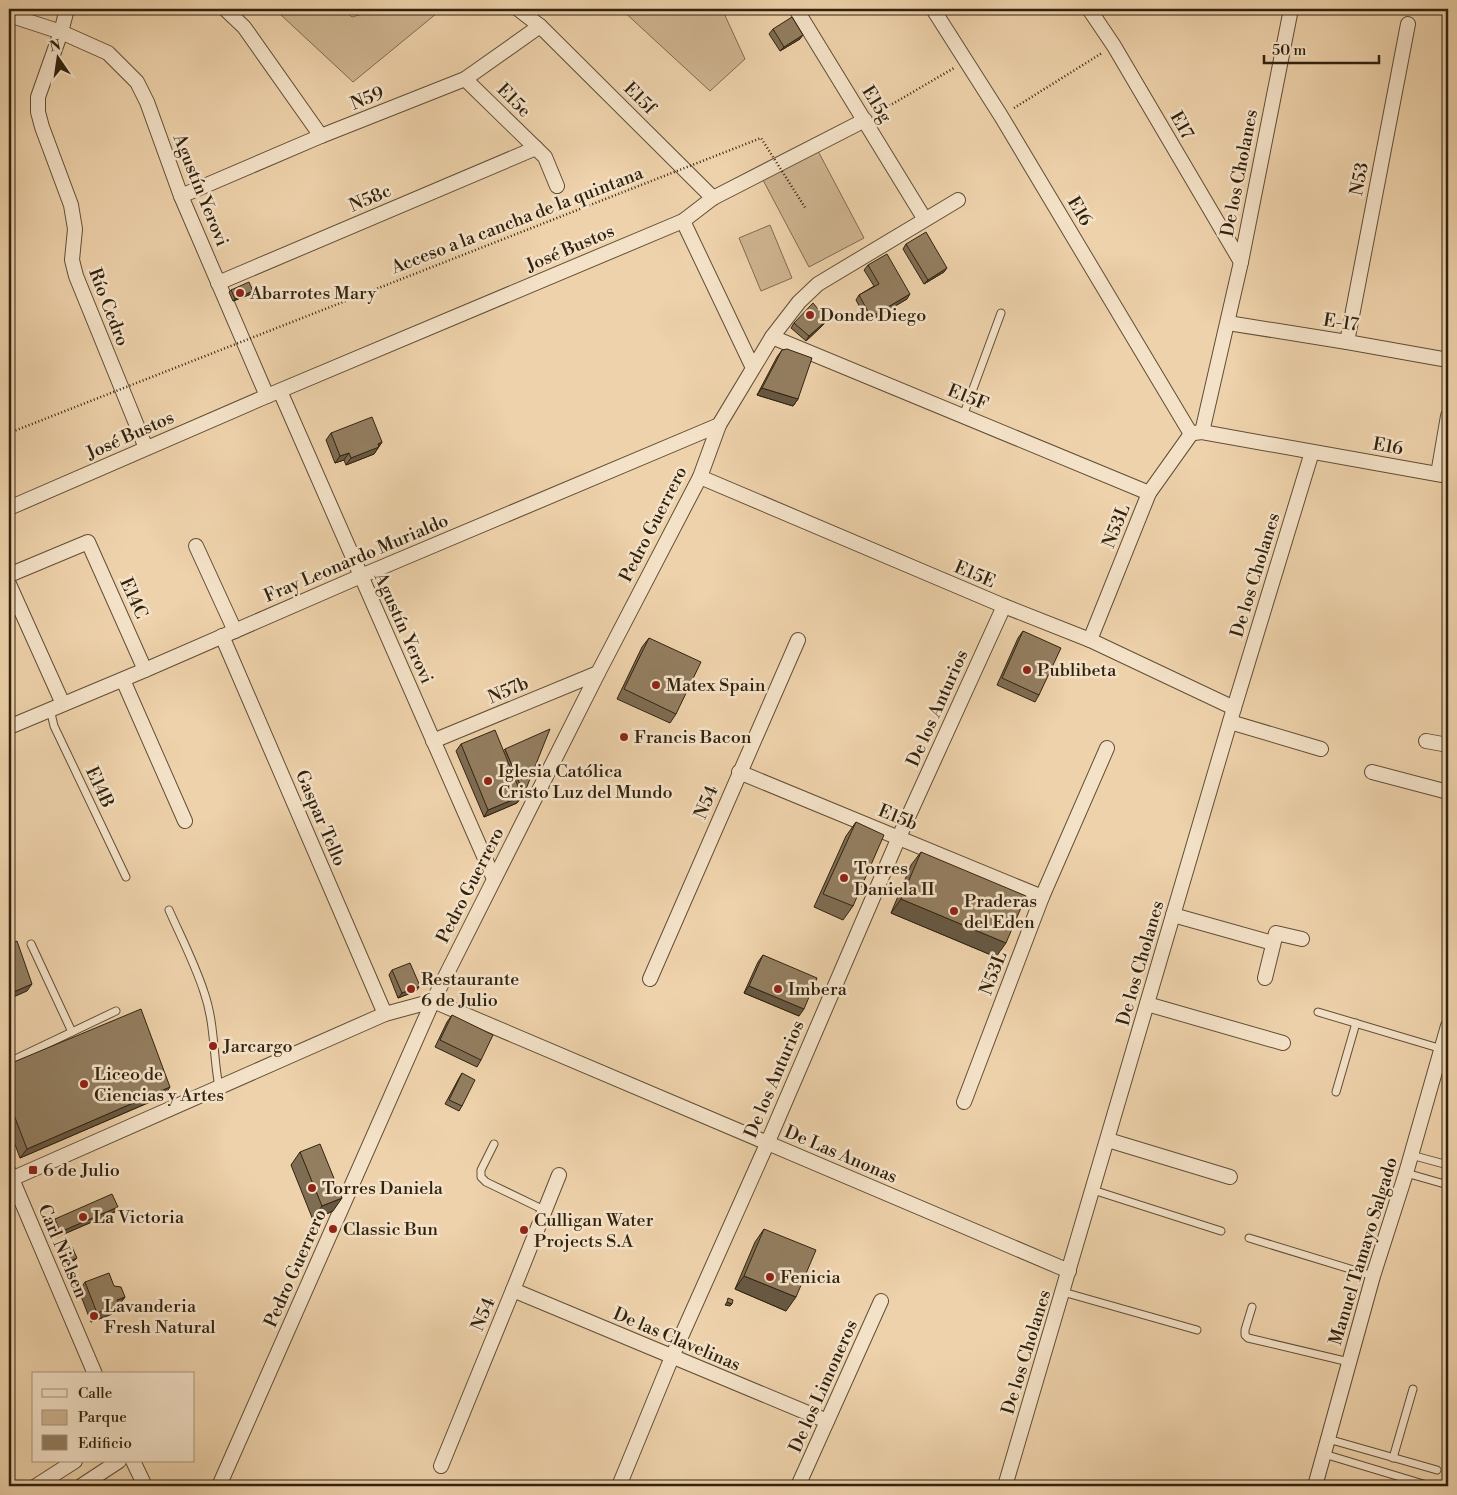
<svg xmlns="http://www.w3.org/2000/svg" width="1457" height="1495" viewBox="0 0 1457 1495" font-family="'Libre Bodoni',serif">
<rect width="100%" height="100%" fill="#eed2ab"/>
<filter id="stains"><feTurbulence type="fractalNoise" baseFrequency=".004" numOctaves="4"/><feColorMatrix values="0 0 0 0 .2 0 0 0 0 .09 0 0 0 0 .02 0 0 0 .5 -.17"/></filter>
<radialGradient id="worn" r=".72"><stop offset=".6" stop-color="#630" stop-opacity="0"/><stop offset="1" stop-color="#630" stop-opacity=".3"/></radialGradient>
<g fill="#ceb490" stroke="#806b50">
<polygon points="290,9 342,9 352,17 379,9 442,9 353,82 281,15"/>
<polygon points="621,9 722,9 745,59 710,91"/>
<polygon points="818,151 864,238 809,267 763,180"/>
<polygon points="770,225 792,278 761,291 739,238"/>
</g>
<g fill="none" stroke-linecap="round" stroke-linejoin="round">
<defs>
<g id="service">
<polyline points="963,416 1001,313"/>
<polyline points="50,709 54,726 126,877"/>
<path d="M169,910C181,937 195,964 204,992C215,1023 213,1056 219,1087"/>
<polyline points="31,944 72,1032"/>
<polyline points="1318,1012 1442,1049"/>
<polyline points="9,1062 116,1011"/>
<polyline points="1336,1092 1356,1023"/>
<polyline points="494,1144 481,1170 481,1177 486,1182 544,1210"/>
<polyline points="1411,1155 1448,1165"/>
<polyline points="1406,1173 1448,1185"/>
<polyline points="1093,1190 1221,1231"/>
<polyline points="1249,1238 1373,1276"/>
<polyline points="1063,1292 1197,1330"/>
<polyline points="1252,1307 1245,1330 1245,1335 1248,1338 1349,1362"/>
<polyline points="1328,1439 1437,1470"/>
<polyline points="1324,1454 1430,1486"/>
<polyline points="1393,1458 1413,1389"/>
</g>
<g id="minor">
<polyline points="67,9 61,32 38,97 38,112 42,127 71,205 75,229 72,260 76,276 146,448"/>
<polyline points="225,9 244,27 321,136"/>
<polyline points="518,9 540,26 713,198"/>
<polyline points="796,9 924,218"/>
<polyline points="933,9 1001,116 1191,434"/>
<polyline points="1089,9 1114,46 1241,262"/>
<polyline points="9,15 61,32 108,53 137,82 147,102 181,196 267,396"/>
<polyline points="465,79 545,157 557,186"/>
<polyline points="181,196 321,136 465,79 540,26"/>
<polyline points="683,221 753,368"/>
<polyline points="218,283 536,148"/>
<polyline points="1228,323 1347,342 1448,360"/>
<polyline points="772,337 1149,493"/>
<polyline points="1347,342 1408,24"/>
<polyline points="280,391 494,879"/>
<polyline points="1202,432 1241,262 1291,9"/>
<polyline points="1194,433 1202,432 1448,476"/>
<polyline points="1438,474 1448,416"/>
<polyline points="700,477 1004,606 1090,640 1234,708"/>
<polyline points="9,508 267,396 683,221 713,198 865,120"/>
<polyline points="196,546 235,631"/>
<polyline points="9,575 88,542 145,670"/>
<polyline points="9,584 63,704"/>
<polyline points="222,636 385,1014"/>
<polyline points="1090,640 1149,493 1191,434"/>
<polyline points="123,680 185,821"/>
<polyline points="1230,722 1321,749"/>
<polyline points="9,727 145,670 361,576 719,425"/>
<polyline points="433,741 598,673"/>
<polyline points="1426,741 1448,745"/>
<polyline points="739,772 1042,897"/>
<polyline points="1372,772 1448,792"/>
<polyline points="1173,915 1273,943"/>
<polyline points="1265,978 1276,933 1302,939"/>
<polyline points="650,979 798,640"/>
<polyline points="433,1001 1069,1271"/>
<polyline points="1147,1004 1283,1043"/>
<polyline points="964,1102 1042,897 1107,748"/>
<polyline points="1108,1140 1230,1177"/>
<polyline points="9,1172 95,1374"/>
<polyline points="9,1180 385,1014 433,1001"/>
<polyline points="513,1290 827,1421"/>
<polyline points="133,1461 145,1486"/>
<polyline points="441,1466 513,1290 559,1175"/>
<polyline points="36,1486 75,1461"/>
<polyline points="81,1486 119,1461"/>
<polyline points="219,1486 433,1001 598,673 700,477 719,425 772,337 799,302 818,284 958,200"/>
<polyline points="619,1486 672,1357 767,1144 899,837 1004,606"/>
<polyline points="798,1486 881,1301"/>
<polyline points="1005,1486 1234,708 1312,452"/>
<polyline points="1315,1486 1373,1276 1406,1173 1448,1026"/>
</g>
</defs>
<use href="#service" stroke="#604e36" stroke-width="9"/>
<use href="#minor" stroke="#604e36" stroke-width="16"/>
<g stroke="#31220f" stroke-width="2.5" stroke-dasharray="1 2.5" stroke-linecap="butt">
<polyline points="1014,108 1102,53"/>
<polyline points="877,113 954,68"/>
</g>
<use href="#service" stroke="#f4e2c8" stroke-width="7"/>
<use href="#minor" stroke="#f4e2c8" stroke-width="14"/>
<polyline stroke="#31220f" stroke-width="2.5" stroke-dasharray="1 2.5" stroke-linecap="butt" points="9,433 761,138 806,209"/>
</g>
<g fill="#7e6c53" stroke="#31220f">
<polygon points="773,29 800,39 780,51 769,34"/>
<polygon points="906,244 944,272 924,284 903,249"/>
<polygon points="868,265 907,299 868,322 856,300 859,295 874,286 864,270"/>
<polygon points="231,290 251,294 233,301 229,292"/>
<polygon points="827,320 824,324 806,341 791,328 794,323"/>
<polygon points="782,350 798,399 793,406 757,395 777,357"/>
<polygon points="331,433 382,442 374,454 346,465 344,460 335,463 326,440"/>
<polygon points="1023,631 1039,695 1035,702 997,685 1018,638"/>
<polygon points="649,638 676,714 670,723 617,699 642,647"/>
<polygon points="461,744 503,751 505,749 524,794 517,803 484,817 456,751"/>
<polygon points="856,822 853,906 843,920 814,907 846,836"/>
<polygon points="921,852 996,957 891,913 911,865"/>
<polygon points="763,955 799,1016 744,993 758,962"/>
<polygon points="392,970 416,991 398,998 389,975"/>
<polygon points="452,1015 481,1060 477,1067 435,1047 447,1022"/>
<polygon points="9,1064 164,1096 20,1158 9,1128"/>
<polygon points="462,1073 462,1106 459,1111 445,1104 459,1078"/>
<polygon points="300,1152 333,1211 313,1220 291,1165"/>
<polygon points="115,1212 57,1237 51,1223 55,1219"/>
<polygon points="764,1229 786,1311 735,1289 755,1242"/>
<polygon points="60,1252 77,1258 75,1260 63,1265 58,1254"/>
<polygon points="85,1282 114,1286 125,1297 112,1314 91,1322 79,1291"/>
</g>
<g fill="#675843" stroke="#31220f">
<polygon points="803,35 800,39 780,51 784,47"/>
<polygon points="947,268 944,272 924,284 928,280"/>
<polygon points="253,291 251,294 233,301 235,299"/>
<polygon points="910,294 907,299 868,322 871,317"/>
<polygon points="827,320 824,324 806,341 809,336"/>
<polygon points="762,388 798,399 793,406 757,395"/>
<polygon points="382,442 374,454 346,465 351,458"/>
<polygon points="349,453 344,460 335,463 340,456"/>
<polygon points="522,796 517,803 484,817 488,810"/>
<polygon points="901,899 1006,943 996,957 891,913"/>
<polygon points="32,984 27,991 9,999 9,994"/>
<polygon points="420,986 416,991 398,998 402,993"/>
<polygon points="749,986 804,1009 799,1016 744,993"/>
<polygon points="170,1087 164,1096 20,1158 27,1149"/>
<polygon points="342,1198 333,1211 313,1220 322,1206"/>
<polygon points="118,1207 115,1212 57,1237 60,1232"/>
<polygon points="77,1258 75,1260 63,1265 65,1263"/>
<polygon points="744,1276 796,1297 786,1311 735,1289"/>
<polygon points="125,1297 112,1314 91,1322 97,1313 117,1300"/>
<polygon points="727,1302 732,1304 730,1306 725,1305"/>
</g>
<g fill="#937e60" stroke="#31220f">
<polygon points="792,17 803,35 784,47 773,29"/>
<polygon points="926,232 947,268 928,280 906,244"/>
<polygon points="887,254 910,294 871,317 859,295 879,284 868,265"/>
<polygon points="249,282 253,291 235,299 231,290"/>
<polygon points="813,303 827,320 809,336 794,323"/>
<polygon points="787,349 812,358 798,399 762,388 782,350"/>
<polygon points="372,417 382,442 378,444 379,447 351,458 349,453 340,456 331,433"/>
<polygon points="1023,631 1061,648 1039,695 1002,678"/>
<polygon points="649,638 701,662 676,714 624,689"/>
<polygon points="550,729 524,794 505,749"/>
<polygon points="495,730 522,796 488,810 461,744"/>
<polygon points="856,822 884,835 853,906 823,894"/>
<polygon points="921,852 1026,896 1006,943 901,899"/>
<polygon points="17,941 32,984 9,994 9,944"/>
<polygon points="763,955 817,978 804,1009 749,986"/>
<polygon points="410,963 420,986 402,993 392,970"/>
<polygon points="141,1009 170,1087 27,1149 9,1102 9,1064"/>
<polygon points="452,1015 493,1035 481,1060 440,1040"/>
<polygon points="462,1073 475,1080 462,1106 449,1100"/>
<polygon points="320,1144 342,1198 322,1206 300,1152"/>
<polygon points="112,1194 118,1207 60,1232 55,1219"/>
<polygon points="764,1229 816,1250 796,1297 744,1276"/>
<polygon points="72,1247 77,1258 65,1263 60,1252"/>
<polygon points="109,1273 114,1286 121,1287 125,1297 117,1300 119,1305 97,1313 85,1282"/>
<polygon points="728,1298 733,1300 732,1304 727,1302"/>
</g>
<g fill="#8f2418" stroke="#f4e2c8" stroke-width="2">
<circle cx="240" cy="293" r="5"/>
<circle cx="810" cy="315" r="5"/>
<circle cx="1027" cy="670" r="5"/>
<circle cx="656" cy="685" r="5"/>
<circle cx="624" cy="737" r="5"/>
<circle cx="488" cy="781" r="5"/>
<circle cx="844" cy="878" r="5"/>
<circle cx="954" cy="911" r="5"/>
<circle cx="411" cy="989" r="5"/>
<circle cx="778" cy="989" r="5"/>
<circle cx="213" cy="1046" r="5"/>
<circle cx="84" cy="1084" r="5"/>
<rect x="28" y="1165" width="10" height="10" rx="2.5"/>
<circle cx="312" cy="1188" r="5"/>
<circle cx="83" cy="1217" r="5"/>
<circle cx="333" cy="1229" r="5"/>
<circle cx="524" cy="1230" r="5"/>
<circle cx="770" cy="1277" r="5"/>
<circle cx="94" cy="1316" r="5"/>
</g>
<g text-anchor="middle" stroke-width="5" stroke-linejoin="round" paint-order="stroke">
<g font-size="18" fill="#31220f" stroke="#f4e2c8">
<text transform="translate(367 98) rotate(-22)" y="6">N59</text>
<text transform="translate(640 98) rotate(45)" y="6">E15f</text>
<text transform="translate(514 100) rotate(45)" y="6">E15e</text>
<text transform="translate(877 104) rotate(58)" y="6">E15g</text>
<text transform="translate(1182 125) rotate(60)" y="6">E17</text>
<text transform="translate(1239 173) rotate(-79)" y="6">De los Cholanes</text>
<text transform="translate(1359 179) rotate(-79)" y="6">N53</text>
<text transform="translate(201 190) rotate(68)" y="6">Agustín Yerovi</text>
<text transform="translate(370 198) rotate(-23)" y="6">N58c</text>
<text transform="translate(1080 211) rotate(59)" y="6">E16</text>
<text transform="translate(517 220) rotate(-21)" y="6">Acceso a la cancha de la quintana</text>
<text transform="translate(570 248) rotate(-23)" y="6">José Bustos</text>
<text transform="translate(109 307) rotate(69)" y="6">Río Cedro</text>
<text transform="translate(1341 322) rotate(9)" y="6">E-17</text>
<text transform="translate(968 397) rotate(22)" y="6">E15F</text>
<text transform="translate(130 435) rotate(-24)" y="6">José Bustos</text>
<text transform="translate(1388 446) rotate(10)" y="6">E16</text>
<text transform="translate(653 524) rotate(-63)" y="6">Pedro Guerrero</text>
<text transform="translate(1116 526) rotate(-68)" y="6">N53L</text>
<text transform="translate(356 558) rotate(-23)" y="6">Fray Leonardo Murialdo</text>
<text transform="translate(975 574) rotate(23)" y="6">E15E</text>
<text transform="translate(1255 575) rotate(-73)" y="6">De los Cholanes</text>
<text transform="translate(134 598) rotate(66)" y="6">E14C</text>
<text transform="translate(404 628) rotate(66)" y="6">Agustín Yerovi</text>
<text transform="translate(508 690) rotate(-23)" y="6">N57b</text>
<text transform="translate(937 708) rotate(-66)" y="6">De los Anturios</text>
<text transform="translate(100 787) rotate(65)" y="6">E14B</text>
<text transform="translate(706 802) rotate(-67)" y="6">N54</text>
<text transform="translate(898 817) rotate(22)" y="6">E15b</text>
<text transform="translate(321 818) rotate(67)" y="6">Gaspar Tello</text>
<text transform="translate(470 885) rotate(-63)" y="6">Pedro Guerrero</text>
<text transform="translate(1140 963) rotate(-74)" y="6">De los Cholanes</text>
<text transform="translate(993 973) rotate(-69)" y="6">N53L</text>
<text transform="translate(774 1079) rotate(-67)" y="6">De los Anturios</text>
<text transform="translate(841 1154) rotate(23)" y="6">De Las Anonas</text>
<text transform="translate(63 1251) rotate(67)" y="6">Carl Nielsen</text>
<text transform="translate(1363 1251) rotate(-73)" y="6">Manuel Tamayo Salgado</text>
<text transform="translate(295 1268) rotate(-66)" y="6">Pedro Guerrero</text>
<text transform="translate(483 1314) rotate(-67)" y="6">N54</text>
<text transform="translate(677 1339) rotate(23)" y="6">De las Clavelinas</text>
<text transform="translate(1026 1352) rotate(-73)" y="6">De los Cholanes</text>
<text transform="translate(823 1386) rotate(-66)" y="6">De los Limoneros</text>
</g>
<g font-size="18" fill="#31220f" stroke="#f4e2c8" text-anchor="start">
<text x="250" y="299">Abarrotes Mary</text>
<text x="820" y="321">Donde Diego</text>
<text x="1037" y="676">Publibeta</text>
<text x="666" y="691">Matex Spain</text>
<text x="634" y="743">Francis Bacon</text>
<text x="498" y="777">Iglesia Católica<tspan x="498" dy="21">Cristo Luz del Mundo</tspan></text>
<text x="854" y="874">Torres<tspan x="854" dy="21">Daniela II</tspan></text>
<text x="964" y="907">Praderas<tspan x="964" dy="21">del Eden</tspan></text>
<text x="421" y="985">Restaurante<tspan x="421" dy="21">6 de Julio</tspan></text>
<text x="788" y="995">Imbera</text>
<text x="223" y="1052">Jarcargo</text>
<text x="94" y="1080">Liceo de<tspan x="94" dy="21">Ciencias y Artes</tspan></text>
<text x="43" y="1176">6 de Julio</text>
<text x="322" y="1194">Torres Daniela</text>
<text x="93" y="1223">La Victoria</text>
<text x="534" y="1226">Culligan Water<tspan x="534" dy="21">Projects S.A</tspan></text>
<text x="343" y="1235">Classic Bun</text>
<text x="780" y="1283">Fenicia</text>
<text x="104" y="1312">Lavanderia<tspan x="104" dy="21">Fresh Natural</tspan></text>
</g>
</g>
<rect width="1457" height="1495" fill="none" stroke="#eed2ab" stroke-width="30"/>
<rect x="10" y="10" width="1437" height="1475" fill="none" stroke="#31220f" stroke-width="2.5"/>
<rect x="15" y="15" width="1427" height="1465" fill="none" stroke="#31220f"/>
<rect x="32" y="1372" width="162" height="90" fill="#f4e2c8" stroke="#a6957e"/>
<rect x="42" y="1389" width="25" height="8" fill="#f4e2c8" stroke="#a6957e"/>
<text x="78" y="1398" font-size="15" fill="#31220f">Calle</text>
<rect x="42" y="1410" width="25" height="15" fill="#ceb490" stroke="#a6957e"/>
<text x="78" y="1422" font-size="15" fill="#31220f">Parque</text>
<rect x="42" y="1435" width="25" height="15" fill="#937e60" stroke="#a6957e"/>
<text x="78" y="1448" font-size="15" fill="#31220f">Edificio</text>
<g transform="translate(58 58) rotate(347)" stroke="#f4e2c8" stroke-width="4" paint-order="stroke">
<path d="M0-4L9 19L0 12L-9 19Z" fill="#31220f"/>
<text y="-8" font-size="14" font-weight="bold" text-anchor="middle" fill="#31220f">N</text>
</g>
<path d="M1264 55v8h115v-8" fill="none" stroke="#31220f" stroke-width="2.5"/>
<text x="1272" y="55" font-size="15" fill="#31220f" stroke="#f4e2c8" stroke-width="4" paint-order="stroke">50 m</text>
<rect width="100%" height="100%" filter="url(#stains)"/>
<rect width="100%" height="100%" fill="url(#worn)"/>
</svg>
